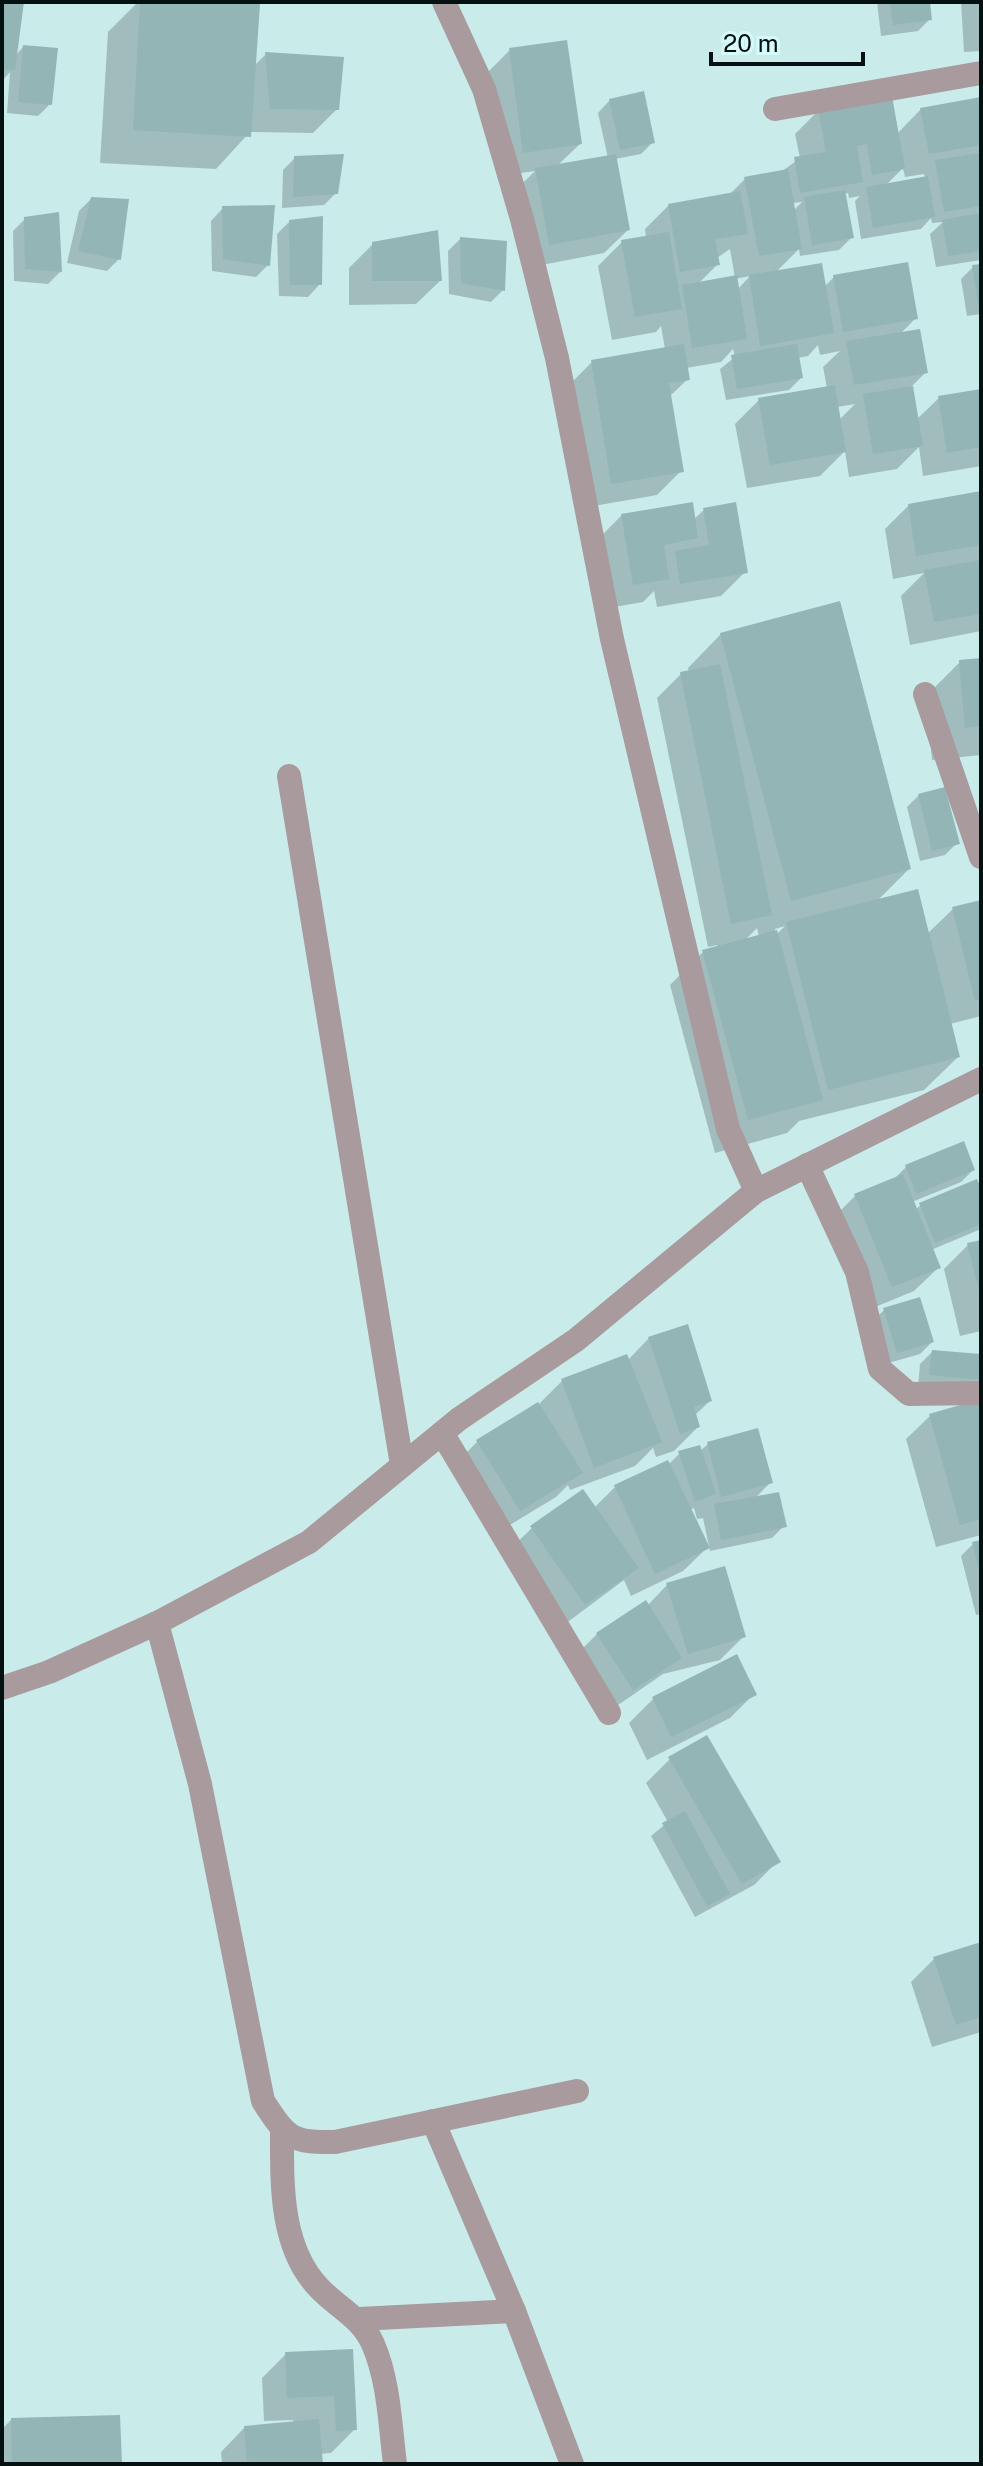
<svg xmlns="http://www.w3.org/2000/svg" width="983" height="2466" viewBox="0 0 983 2466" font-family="'Public Sans',sans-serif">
<rect width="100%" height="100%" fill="#c9eceb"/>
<g fill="#0003" fill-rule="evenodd">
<polygon points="2,2 21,2 15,56 23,47 50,104 38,116 7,113 10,72 2,81"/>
<polygon points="138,2 258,6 254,66 266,54 337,109 313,133 250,132 216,169 100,163 108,32"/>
<polygon points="877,2 928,2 930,19 918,31 881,36"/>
<polygon points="961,2 981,2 981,51 964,52"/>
<polygon points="510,50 580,144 557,166 608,158 598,113 610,100 653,142 641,154 615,159 628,230 604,253 526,268 512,194 535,171 500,176 486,74"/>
<path d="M981,99V260L936,267L930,234L943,222L932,223L931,218L921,229L861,239L855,201L860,196L849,198L848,193L844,194L851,238L839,250L800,256L799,249L775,273L824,287L834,277L916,318L899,335L926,372L911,387L916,420L939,398L981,391V466L923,476L919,447L897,469L849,477L845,451L820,476L747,488L735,424L759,400L827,388L823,367L840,351L820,355L818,345L808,356L797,358L801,378L789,390L726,400L720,369L735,357L733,349L721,362L686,368L688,379L669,397L681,471L657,495L588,507L568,386L592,362L665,349L661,326L656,332L612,340L598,266L622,242L646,238L645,229L669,205L729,195L745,179L781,172L800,158L795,134L819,110L897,134L921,109ZM903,168L905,177L924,174L925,178L886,185ZM802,202L793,211L792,203ZM730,249L735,278L698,284L718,264L717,258ZM750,276L737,290L735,279ZM855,404L839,420L837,407Z"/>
<polygon points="295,158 336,193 324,205 282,208 283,170"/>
<polygon points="91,199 119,259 107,271 67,263 79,211"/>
<polygon points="223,208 268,265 256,277 212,271 211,221"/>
<polygon points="25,219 60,272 48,284 14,281 13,231"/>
<polygon points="289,222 320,284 308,297 279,296 277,234"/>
<polygon points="460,239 503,290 491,302 449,294 448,251"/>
<polygon points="373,244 440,281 416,304 349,305 349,268"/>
<polygon points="981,266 981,314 967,316 961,279 973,267"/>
<polygon points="981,493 981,631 910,645 901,596 924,573 893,579 885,529 909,505"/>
<polygon points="704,510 745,572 721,596 657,607 654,591 643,602 609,608 598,539 622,515 693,520"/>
<path d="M721,634L909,869L876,902L927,934L953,909L981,902V1016L950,1024L958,1057L924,1090L799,1121L787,1133L715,1153L670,985L703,952L717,948V945L708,947L657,698L681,674L689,672L688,668ZM785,926L776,935L775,929ZM757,928L759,937L744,941Z"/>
<polygon points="981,660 981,755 932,760 926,696 960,662"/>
<polygon points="919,795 957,843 945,855 920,861 907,807"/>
<polygon points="906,1167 973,1170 961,1182 912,1202 915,1210 921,1205 981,1193 981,1229 931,1250 938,1268 914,1291 868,1310 831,1220 855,1196 894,1179"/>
<polygon points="981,1242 981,1331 960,1336 944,1269 968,1245"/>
<polygon points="884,1310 932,1342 920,1354 885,1364 872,1322"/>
<polygon points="649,1338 710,1401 694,1416 698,1427 674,1451 656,1457 653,1448 635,1466 570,1490 568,1485 556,1497 495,1534 453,1466 477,1442 539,1404 562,1381 628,1360"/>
<polygon points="932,1352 981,1356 981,1535 936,1547 906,1439 930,1416 979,1402 918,1387 920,1364"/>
<polygon points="708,1444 771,1482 755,1498 784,1526 772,1538 710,1551 703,1518 697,1519 694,1508 689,1510 707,1548 683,1571 631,1596 624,1580 561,1627 508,1551 532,1528 594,1508 615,1487 668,1465 680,1453 700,1451"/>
<polygon points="981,1542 981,1614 976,1615 961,1556 973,1544"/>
<polygon points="667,1585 744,1636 720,1660 663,1674 608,1712 573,1658 597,1634 647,1606"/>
<polygon points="736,1657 754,1694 730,1718 647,1760 629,1723 653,1699"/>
<polygon points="670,1759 778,1861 754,1885 695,1917 651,1836 668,1822 646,1783"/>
<polygon points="981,1944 981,2032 932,2047 911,1982 935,1958"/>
<polygon points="351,2351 355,2429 331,2453 320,2454 321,2464 222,2464 221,2452 244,2428 293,2423 293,2420 264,2421 262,2378 286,2354"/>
<polygon points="11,2420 120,2464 2,2464 2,2429"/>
</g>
<g fill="#93b5b5">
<polygon points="2,2 24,2 15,70 2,69"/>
<polygon points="140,2 260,4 251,137 133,130"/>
<polygon points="890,2 930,2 932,20 893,25"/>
<polygon points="567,40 582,144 523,153 509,48"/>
<polygon points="23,45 58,48 52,105 18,102"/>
<polygon points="265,52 344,57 339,110 270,109"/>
<polygon points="644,91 655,143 620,150 609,99"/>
<polygon points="892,96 905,169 872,175 867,144 857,146 863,182 800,193 794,157 826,152 818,108"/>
<polygon points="981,97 981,145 929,154 920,108"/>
<polygon points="981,153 981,206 944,212 935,160"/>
<polygon points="344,154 338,194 293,197 294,156"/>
<polygon points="616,154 630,230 549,245 535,168"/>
<polygon points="788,169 802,249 759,256 744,177"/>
<polygon points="928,176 935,217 873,228 866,187"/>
<polygon points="845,190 854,238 812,245 804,197"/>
<polygon points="740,191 748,234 715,239 720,265 680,272 668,204"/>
<polygon points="91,197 129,199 121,260 78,251"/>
<polygon points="275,205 270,266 223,259 222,206"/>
<polygon points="59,212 62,272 25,269 24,217"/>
<polygon points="981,213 981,251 948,256 942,220"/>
<polygon points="323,216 322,285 290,285 289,220"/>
<polygon points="438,230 442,281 372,281 372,242"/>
<polygon points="669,232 682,309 635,317 621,240"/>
<polygon points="460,237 507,241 505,291 461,283"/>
<polygon points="908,262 918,319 843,332 833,275"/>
<polygon points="822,263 834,333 760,346 749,275"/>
<polygon points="981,264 981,305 978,305 972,265"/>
<polygon points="737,275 747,339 692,348 682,285"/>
<polygon points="920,329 928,373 854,385 846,341"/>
<polygon points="684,344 690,380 669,383 684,472 611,484 591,360"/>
<polygon points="797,344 803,378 737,389 731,355"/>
<polygon points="835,385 846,452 770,465 758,398"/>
<polygon points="913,386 923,446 873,454 863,394"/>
<polygon points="981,389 981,447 947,453 938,396"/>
<polygon points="981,491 981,545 916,556 908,504"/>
<polygon points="693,502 698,538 664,545 669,579 633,585 621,514"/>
<polygon points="736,502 748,573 680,584 675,551 709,545 703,508"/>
<polygon points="981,560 981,614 934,622 924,570"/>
<polygon points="840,601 911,869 791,901 720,633"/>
<polygon points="981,658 981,726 965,728 959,660"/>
<polygon points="720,664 772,915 731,924 680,672"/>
<polygon points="945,787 960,844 932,851 918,794"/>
<polygon points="918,889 960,1057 828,1090 786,922"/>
<polygon points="981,900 981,999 975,1001 952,907"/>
<polygon points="777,930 823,1100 748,1120 702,950"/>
<polygon points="964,1141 975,1170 916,1194 905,1165"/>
<polygon points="903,1174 941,1268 892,1287 854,1194"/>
<polygon points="977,1179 981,1188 981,1224 935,1243 919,1203"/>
<polygon points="981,1240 981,1295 980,1295 967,1243"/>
<polygon points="920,1297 934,1342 897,1353 883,1308"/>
<polygon points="688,1324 712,1401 694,1407 700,1427 680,1434 648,1337"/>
<polygon points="932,1350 981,1354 981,1380 929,1375"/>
<polygon points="627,1354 662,1442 594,1468 561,1379"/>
<polygon points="981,1399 981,1519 960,1525 929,1414"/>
<polygon points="538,1402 583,1473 520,1511 476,1440"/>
<polygon points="758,1428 773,1483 721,1497 707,1442"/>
<polygon points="700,1445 716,1494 695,1502 678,1451"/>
<polygon points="668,1460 710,1548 655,1574 614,1485"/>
<polygon points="583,1489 639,1568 585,1605 530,1526"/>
<polygon points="779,1492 787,1527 721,1540 714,1504"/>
<polygon points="981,1540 981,1573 980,1573 972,1542"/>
<polygon points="725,1566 746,1637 688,1654 666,1583"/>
<polygon points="646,1600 682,1658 633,1690 596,1633"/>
<polygon points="737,1654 757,1695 671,1737 652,1697"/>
<polygon points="707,1735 781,1862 742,1884 668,1757"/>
<polygon points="685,1811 730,1894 707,1906 662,1823"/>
<polygon points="981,1942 981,2017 956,2025 933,1957"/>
<polygon points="353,2349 357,2430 336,2431 334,2396 287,2398 285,2352"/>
<polygon points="120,2415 122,2464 12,2464 11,2418"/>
<polygon points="319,2419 323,2464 247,2464 244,2426"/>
</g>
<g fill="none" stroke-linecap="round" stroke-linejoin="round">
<polyline stroke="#a99b9d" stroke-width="24" points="925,694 981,857"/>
<g stroke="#a99b9d" stroke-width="24">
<polyline points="444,2 484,89 522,219 557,358 612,639 728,1129 756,1191"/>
<polyline points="775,109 981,73"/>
<polyline points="289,776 402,1465"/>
<polyline points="807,1165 857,1272 880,1369 909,1394 981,1393"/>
<polyline points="442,1433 609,1713"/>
<path d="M157,1623L200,1784L263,2101C287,2138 291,2143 335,2142L577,2091"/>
<polyline points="433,2121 514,2311 572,2464"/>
<path d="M282,2131C282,2184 280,2247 319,2288C338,2308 361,2317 373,2344C389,2381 390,2424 395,2464"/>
<polyline points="359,2319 514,2311"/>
</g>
<polyline stroke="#a99b9d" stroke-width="24" points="2,1688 49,1672 157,1623 309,1542 459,1419 576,1340 756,1191 981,1079"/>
</g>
<rect width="983" height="2466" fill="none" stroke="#051111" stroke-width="8"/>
<path d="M711 52v12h152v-12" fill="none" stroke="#051111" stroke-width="4"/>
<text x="723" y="52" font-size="24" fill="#051111" stroke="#d6faf9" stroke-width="6" paint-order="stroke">20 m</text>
</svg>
